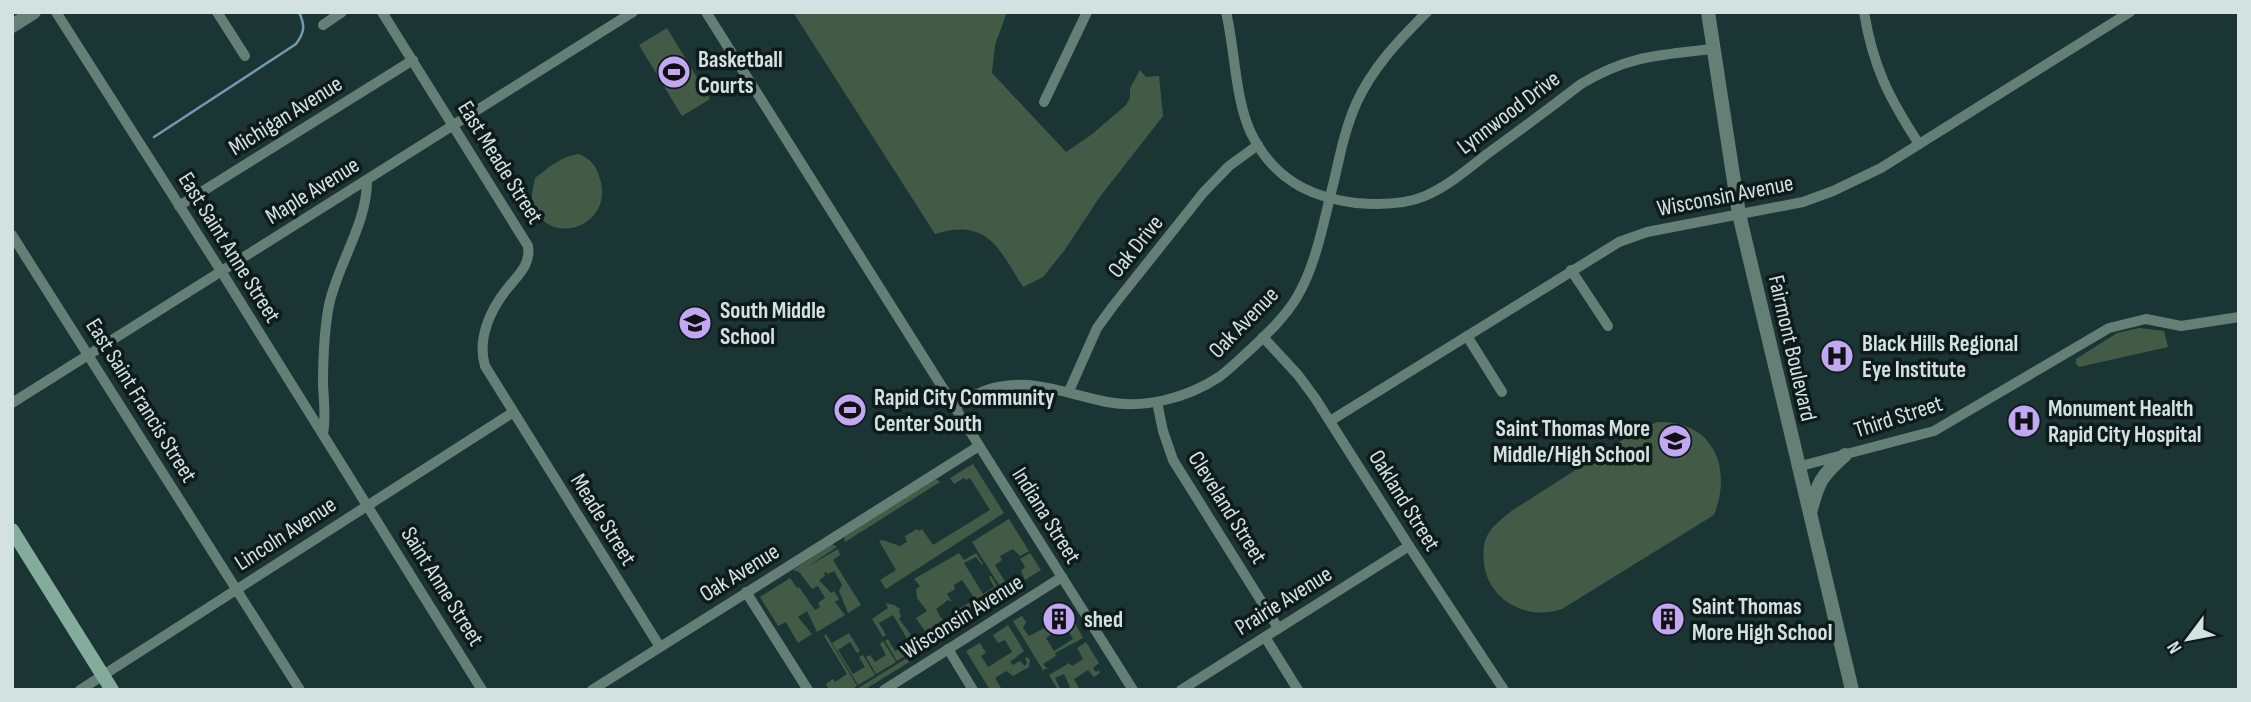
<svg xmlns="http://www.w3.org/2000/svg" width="2251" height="702" viewBox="0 0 2251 702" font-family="'Sofia Sans Condensed',sans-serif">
<rect width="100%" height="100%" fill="#1a3534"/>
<g fill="#435b46">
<path d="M793,12H1007L995,45L992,73L1066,152L1091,135L1126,105L1130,98V88L1140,70L1146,77L1159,76L1163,116L1099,198L1064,251L1043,277L1023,287C999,248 987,218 935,234Z"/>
<polygon points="667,28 710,99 682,116 639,45"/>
<path d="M579,154C593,160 598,169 601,183C611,227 549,248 533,205C530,196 534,186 535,178C549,167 562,156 579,154Z"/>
<polygon points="2139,328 2164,331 2168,347 2079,367 2076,364 2076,359 2117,333"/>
<path d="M1657,422C1713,420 1733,467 1714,515L1562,609C1528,621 1488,601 1484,563C1483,554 1483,544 1487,536C1492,526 1502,519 1510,512L1630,435Z"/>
<polygon points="973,464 1004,513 886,589 880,580 896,570 879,541 882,540 900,546 907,542 905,536 917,529 919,531 922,529 933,545 990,510 970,478 966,480 964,478 954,484 950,478"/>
<polygon points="936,479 940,482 845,542 844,537"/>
<polygon points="1009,519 1029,551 1020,556 1013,549 1000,556 1002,560 995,565 1010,590 1004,593 972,542"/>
<polygon points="832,544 837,547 807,567 838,549 840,555 833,560 861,605 848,613 839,591 842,585 834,571 828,574 826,572 824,573 825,576 819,580 831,593 834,591 839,599 835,602 845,615 817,632 807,611 798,617 812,634 798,643 786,622 778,626 760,597 790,578 797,588 799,587 815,610 820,607 818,603 825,598 818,586 812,589 799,572 793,570"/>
<polygon points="959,553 964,560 976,553 983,564 982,565 976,557 964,563 983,594 994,587 989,577 991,576 1003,595 957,623 952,616 956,613 954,609 957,610 975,599 962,580 954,585 955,589 947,594 952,602 948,600 936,609 943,621 946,619 951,627 924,644 921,637 925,631 916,618 927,611 917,598 916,589 920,586 914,579"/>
<polygon points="1030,553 1041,570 1025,580 1021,571 1025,567 1020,559"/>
<polygon points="886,603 894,605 900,609 899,612 901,616 899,619 914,639 917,637 923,645 897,661 885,641 888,639 895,651 909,642 893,615 879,623 886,635 883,637 872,619 888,608"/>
<polygon points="1069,615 1071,619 1046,638 1054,651 1073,639 1067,628 1075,623 1083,638 1055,653 1056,656 1043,664 1048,669 1044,669 1044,672 1013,621 1022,616 1026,622 1023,628 1029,636"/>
<polygon points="1008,625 1024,651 1010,662 1013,665 1020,661 1025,666 1027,663 1025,659 1027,657 1030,660 1029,667 1013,676 1006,671 995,678 1001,688 990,690 966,651 980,643 986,653 981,656 988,667 1012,652 1005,640 998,643 993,635"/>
<polygon points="849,633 860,651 857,653 850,642 838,650 853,674 865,667 859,657 863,655 875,675 858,685 832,643"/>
<polygon points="826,634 857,686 851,690 829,690 826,684 833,679 835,682 847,674 824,636"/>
<polygon points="883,641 896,662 876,674 866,657 870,655 875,662 886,655 880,644"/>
<polygon points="1086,642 1099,663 1093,668 1096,672 1099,670 1100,673 1094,677 1088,670 1074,679 1080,690 1068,690 1070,687 1064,674 1055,678 1061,690 1058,690 1049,675 1069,663 1072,666 1083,659 1077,648"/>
<polygon points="925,647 927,651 864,690 855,690"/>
</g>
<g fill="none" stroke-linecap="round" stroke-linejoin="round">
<path stroke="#729baf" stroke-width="2.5" d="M154,137L296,44C305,32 305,25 299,12"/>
<g stroke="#667f76" stroke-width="10">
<polyline points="56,12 221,271 482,690"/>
<polyline points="217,12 245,56"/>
<path d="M382,12L528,246C531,265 518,275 507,289C490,310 477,339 485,366L660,647"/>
<polyline points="706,12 1133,690"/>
<path d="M1226,12C1235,49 1235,100 1251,133C1273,178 1308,197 1356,203C1379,205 1404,205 1425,196C1448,186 1468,169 1487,154C1519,131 1550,108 1581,84C1629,55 1660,55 1713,49"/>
<path d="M1864,12C1873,67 1889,98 1919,144"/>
<polyline points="323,25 342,12"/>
<polyline points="1044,102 1087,12"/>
<polyline points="179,206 413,60"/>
<polyline points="12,235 300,690"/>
<polyline points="1571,270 1608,326"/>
<polyline points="1467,336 1502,392"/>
<polyline points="1263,337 1298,375 1315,398 1409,546 1504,690"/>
<polyline points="1069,391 1097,328 1113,306 1203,193 1229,166 1258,145"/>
<polyline points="1157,402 1163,431 1173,460 1278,628"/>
<polyline points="12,403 633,12"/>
<path d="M955,407C968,399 982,390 998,387C1036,379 1070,395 1107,402C1145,409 1187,398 1219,377C1230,369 1241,358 1251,349C1268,333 1285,317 1297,297C1317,263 1324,219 1334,181C1340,155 1345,129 1356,104C1372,68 1399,40 1427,12"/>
<polyline points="1330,421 1619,242 1647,232 1803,202 1833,191 1881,168 2130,12"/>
<path d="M323,434C326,417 324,402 323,385C323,359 324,331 329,305C338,263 367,224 367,181"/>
<polyline points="1797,467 1934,431 2109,328 2146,319 2181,326 2239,317"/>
<polyline points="746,592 808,690"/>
<polyline points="1265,637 1298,690"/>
<polyline points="948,649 973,690"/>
<polyline points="80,690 512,413"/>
<polyline points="592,690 979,446"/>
<polyline points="884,690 1062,577"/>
<polyline points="1181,690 1409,546"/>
</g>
<g stroke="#667f76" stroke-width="14">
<polyline points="1708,12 1739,214 1852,690"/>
<polyline points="12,26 34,12"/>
<path d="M1810,513C1818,482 1821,476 1845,455"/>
</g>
<polyline stroke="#84ac9d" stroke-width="14" points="12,530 112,690"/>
</g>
<defs>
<symbol id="stadium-disc" viewBox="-11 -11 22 22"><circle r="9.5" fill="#c2a8f3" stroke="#0f1a1a"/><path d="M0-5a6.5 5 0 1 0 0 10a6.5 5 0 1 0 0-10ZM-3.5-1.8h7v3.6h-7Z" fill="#111"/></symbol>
<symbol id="school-disc" viewBox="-11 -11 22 22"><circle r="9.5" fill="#c2a8f3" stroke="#0f1a1a"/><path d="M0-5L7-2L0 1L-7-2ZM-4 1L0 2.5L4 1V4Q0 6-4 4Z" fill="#111"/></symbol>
<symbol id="hospital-disc" viewBox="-11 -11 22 22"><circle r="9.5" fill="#c2a8f3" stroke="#0f1a1a"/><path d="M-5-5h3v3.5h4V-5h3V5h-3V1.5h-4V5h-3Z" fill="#111"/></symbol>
<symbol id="building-disc" viewBox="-11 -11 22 22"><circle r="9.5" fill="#c2a8f3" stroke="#0f1a1a"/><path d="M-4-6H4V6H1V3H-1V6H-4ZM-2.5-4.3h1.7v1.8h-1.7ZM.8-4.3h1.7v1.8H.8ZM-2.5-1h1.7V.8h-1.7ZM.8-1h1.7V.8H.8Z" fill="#111"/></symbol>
</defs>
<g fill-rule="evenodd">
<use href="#stadium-disc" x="655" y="53" width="38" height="38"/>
<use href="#school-disc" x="676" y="304" width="38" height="38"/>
<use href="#hospital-disc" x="1818" y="337" width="38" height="38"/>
<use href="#stadium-disc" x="831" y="391" width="38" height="38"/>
<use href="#hospital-disc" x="2005" y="402" width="38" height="38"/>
<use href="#school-disc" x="1656" y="422" width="38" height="38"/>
<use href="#building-disc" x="1040" y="600" width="38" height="38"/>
<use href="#building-disc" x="1649" y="600" width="38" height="38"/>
</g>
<g text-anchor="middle" stroke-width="7" stroke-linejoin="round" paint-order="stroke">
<g font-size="23" font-weight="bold" fill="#d3e2e1" stroke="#0f1a1a" text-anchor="start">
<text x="698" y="67">Basketball<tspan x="698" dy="26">Courts</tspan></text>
<text x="720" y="318">South Middle<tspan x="720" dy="26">School</tspan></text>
<text x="1862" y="351">Black Hills Regional<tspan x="1862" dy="26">Eye Institute</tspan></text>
<text x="874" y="405">Rapid City Community<tspan x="874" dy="26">Center South</tspan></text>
<text x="2048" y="416">Monument Health<tspan x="2048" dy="26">Rapid City Hospital</tspan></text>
<text x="1650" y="436" text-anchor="end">Saint Thomas More<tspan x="1650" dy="26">Middle/High School</tspan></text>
<text x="1692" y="614">Saint Thomas<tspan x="1692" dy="26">More High School</tspan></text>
<text x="1084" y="627">shed</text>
</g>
<g font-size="23" fill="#d3e2e1" stroke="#0f1a1a">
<text transform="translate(1508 112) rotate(-37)" y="8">Lynnwood Drive</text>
<text transform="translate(285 115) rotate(-32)" y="8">Michigan Avenue</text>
<text transform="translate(501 162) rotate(58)" y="8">East Meade Street</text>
<text transform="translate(312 190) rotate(-32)" y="8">Maple Avenue</text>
<text transform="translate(1725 195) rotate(-11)" y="8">Wisconsin Avenue</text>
<text transform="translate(1135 246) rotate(-51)" y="8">Oak Drive</text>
<text transform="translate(230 247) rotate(58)" y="8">East Saint Anne Street</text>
<text transform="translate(1243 322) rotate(-46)" y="8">Oak Avenue</text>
<text transform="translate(1793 348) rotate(77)" y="8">Fairmont Boulevard</text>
<text transform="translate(142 400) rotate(58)" y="8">East Saint Francis Street</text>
<text transform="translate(1898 416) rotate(-18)" y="8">Third Street</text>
<text transform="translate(1405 500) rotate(58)" y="8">Oakland Street</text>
<text transform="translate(1228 507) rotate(58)" y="8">Cleveland Street</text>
<text transform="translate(1047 515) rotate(58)" y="8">Indiana Street</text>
<text transform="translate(604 519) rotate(58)" y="8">Meade Street</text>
<text transform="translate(285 533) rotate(-33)" y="8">Lincoln Avenue</text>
<text transform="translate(739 572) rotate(-32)" y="8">Oak Avenue</text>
<text transform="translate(443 586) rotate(58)" y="8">Saint Anne Street</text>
<text transform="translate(1283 600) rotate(-32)" y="8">Prairie Avenue</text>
<text transform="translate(962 616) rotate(-32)" y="8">Wisconsin Avenue</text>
</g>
</g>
<rect width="2251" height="702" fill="none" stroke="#d3e2e1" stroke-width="28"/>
<g transform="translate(2188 639) rotate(238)" stroke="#0f1a1a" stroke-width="5" paint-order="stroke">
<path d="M0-5L12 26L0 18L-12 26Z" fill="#d3e2e1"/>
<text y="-10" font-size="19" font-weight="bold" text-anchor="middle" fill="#d3e2e1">N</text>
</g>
</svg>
